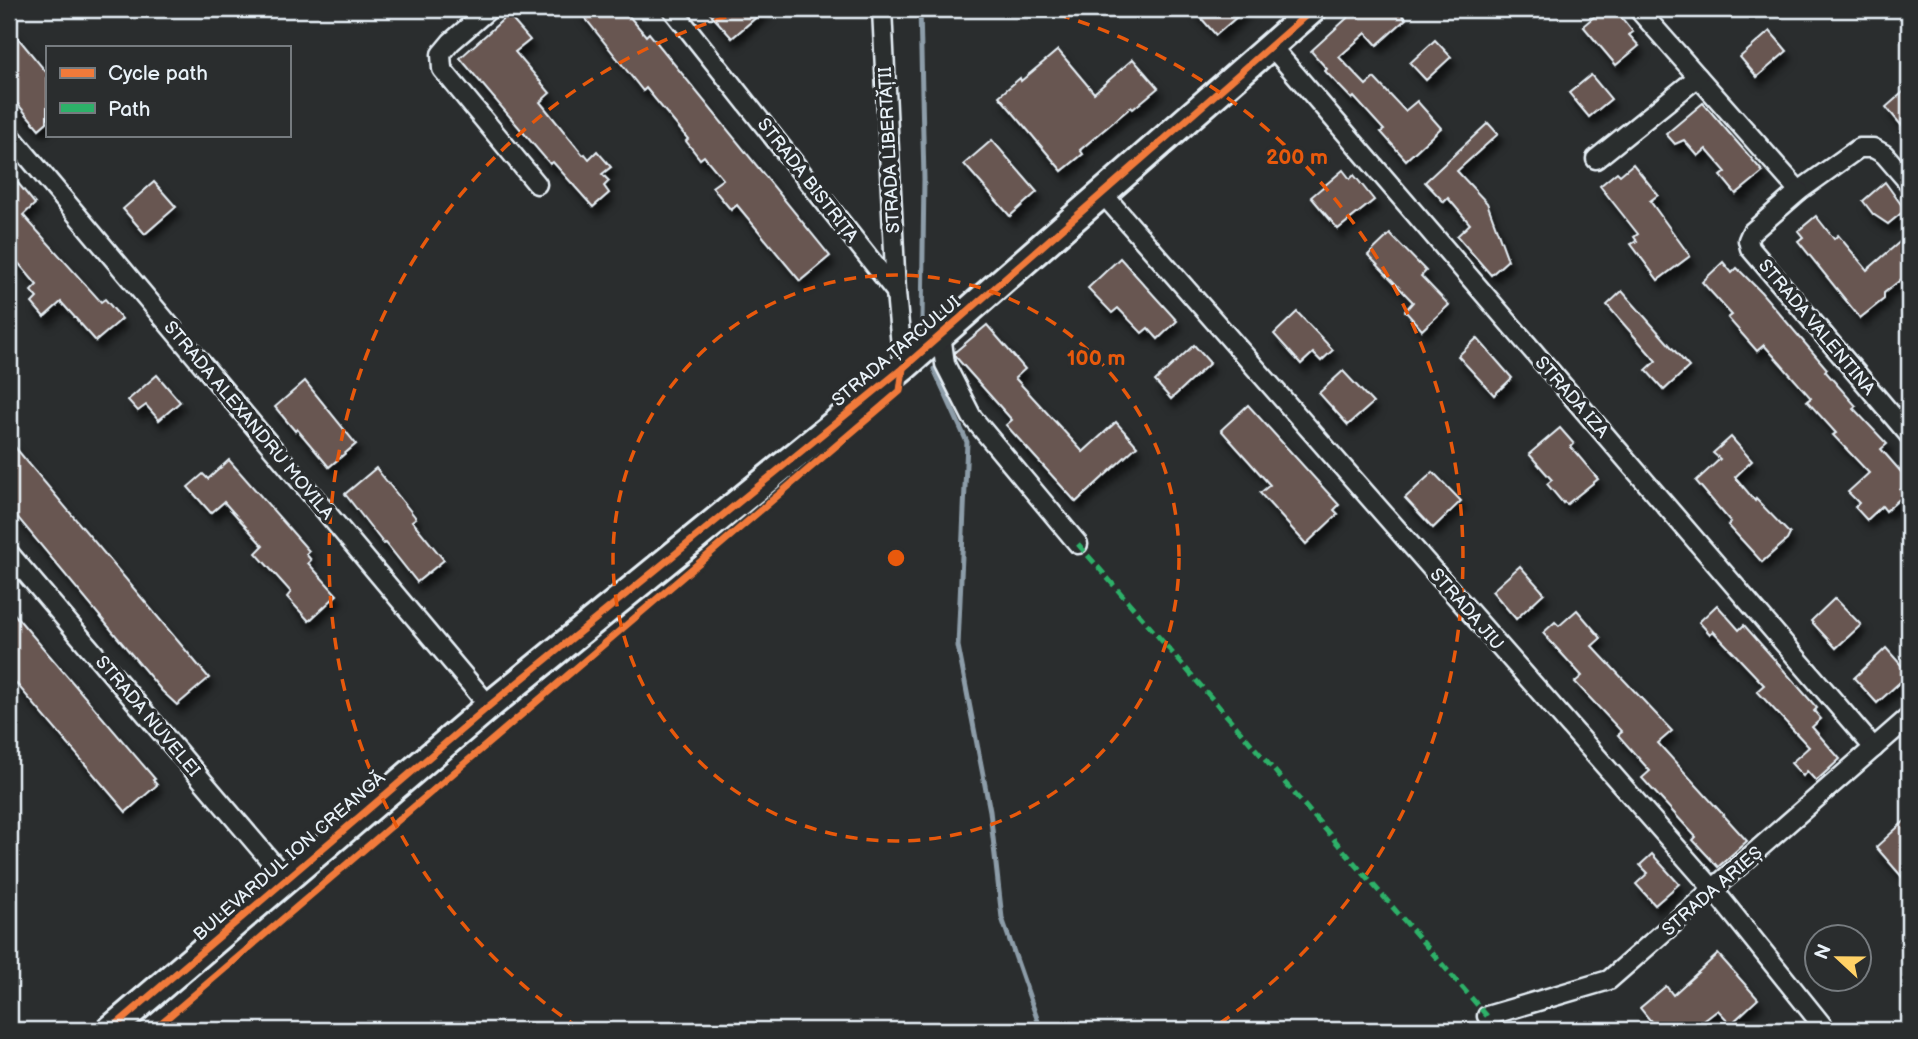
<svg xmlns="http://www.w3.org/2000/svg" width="1918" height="1039" viewBox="0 0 1918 1039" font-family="'Balsamiq Sans',sans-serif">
<defs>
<filter id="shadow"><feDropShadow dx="4.5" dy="8" stdDeviation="3.5" flood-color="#0009"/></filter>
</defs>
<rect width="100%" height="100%" fill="#2a2d2e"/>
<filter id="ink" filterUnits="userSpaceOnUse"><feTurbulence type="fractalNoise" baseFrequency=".0143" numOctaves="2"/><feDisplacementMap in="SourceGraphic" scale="14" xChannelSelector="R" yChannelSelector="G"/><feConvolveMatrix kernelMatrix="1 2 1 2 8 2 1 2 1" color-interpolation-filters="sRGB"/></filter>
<g filter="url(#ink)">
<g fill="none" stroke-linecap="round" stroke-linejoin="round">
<g stroke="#8d9da9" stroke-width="5">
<polyline points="920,9 924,179 922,322"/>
<polyline points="934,369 967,442 958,646 990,811 1002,918 1041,1030"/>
</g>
</g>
<g fill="#685751" stroke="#e8f1f8" stroke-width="2" filter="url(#shadow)">
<polygon points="578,9 623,9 646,36 649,33 830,256 800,281 737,205 731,210 712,187 723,179 704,156 700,159 686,141 688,139 646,88 643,91"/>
<polygon points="706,9 766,9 732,38"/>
<polygon points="1193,9 1246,9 1216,35"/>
<polygon points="1357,9 1397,9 1406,19 1377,45 1366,33 1339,57 1366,85 1374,78 1405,111 1417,101 1441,128 1406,160 1381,132 1384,130 1354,97 1352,99 1325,71 1327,69 1311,51"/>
<polygon points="1603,9 1610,17 1617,12 1633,32 1629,35 1639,46 1616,65 1583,26"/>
<polygon points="508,15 530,40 515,52 550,93 540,102 583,155 585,154 589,159 597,151 611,167 602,174 609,181 604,186 609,193 593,207 553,162 550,164 460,58"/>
<polygon points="9,27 47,73 47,122 39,129 9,94"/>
<polygon points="1770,31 1787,51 1757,77 1740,57"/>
<polygon points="1435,40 1451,57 1426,80 1410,63"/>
<polygon points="1058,50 1094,93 1133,59 1158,88 1133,109 1131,107 1080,150 1083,154 1062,171 999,96 1020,78 1021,81"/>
<polygon points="1591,75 1611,99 1589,117 1569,93"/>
<polygon points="1909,87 1909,117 1901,125 1886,107"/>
<polygon points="1703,103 1763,172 1736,194 1721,176 1726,172 1706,149 1698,156 1684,140 1675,144 1666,134"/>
<polygon points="1488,123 1498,134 1457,171 1487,203 1508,260 1491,275 1457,236 1470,224 1448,198 1444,202 1425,182"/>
<polygon points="992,140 1037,192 1010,216 964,164"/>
<polygon points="1633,164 1658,195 1650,201 1690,256 1658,280 1631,244 1637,241 1634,237 1638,234 1600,186 1617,172 1620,175"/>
<polygon points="1343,170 1350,179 1354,175 1374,200 1338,229 1311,197"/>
<polygon points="9,172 35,204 23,215 101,302 105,299 122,319 96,341 61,302 44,317 32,303 37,298 31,291 37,285 9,252"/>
<polygon points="154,182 176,207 145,234 123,209"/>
<polygon points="1885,182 1905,210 1888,224 1873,214 1863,201"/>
<polygon points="1816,216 1834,239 1838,235 1867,270 1909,234 1909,273 1884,293 1884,299 1860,318 1798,241 1803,237 1798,231"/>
<polygon points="1390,234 1426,271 1421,276 1449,305 1422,330 1405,311 1413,302 1368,255"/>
<polygon points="1120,258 1177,321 1158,339 1148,328 1142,333 1118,308 1112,313 1088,288"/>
<polygon points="1723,262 1732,273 1737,268 1761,292 1827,369 1825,371 1856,406 1853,408 1887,444 1881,449 1909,481 1900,490 1904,495 1886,511 1882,506 1867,520 1855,507 1859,503 1848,492 1869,473 1833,435 1836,433 1807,401 1811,398 1764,345 1757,351 1728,318 1732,315 1702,282"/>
<polygon points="1622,291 1689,367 1664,390 1646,370 1656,361 1607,305"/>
<polygon points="1297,312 1333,350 1321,361 1313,353 1301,364 1274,334"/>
<polygon points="987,325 1025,369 1015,378 1083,452 1116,422 1137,446 1076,502 1006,425 1012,420 955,356 955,352"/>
<polygon points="1477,338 1512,378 1494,395 1458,356"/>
<polygon points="1194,345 1210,363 1171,399 1155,381"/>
<polygon points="1343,371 1373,403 1348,425 1319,393"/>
<polygon points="157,375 180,402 159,420 146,405 138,411 128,400"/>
<polygon points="305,381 356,444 329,467 297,429 295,431 275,407"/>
<polygon points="1248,405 1339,505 1334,510 1338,514 1306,544 1260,493 1270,485 1221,430"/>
<polygon points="1560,428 1574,444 1571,447 1598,479 1567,504 1564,502 1563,503 1547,484 1552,480 1529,454"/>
<polygon points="1731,437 1752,461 1735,477 1755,501 1756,499 1790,534 1787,540 1762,562 1728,525 1731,522 1696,481 1720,459 1713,453"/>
<polygon points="9,440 209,678 177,705 162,691 9,507"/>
<polygon points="229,460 309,551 306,554 311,560 308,563 337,595 309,621 287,597 291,592 256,553 263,546 224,502 211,513 188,487 203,474 208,479"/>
<polygon points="376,468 416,518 412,521 444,560 417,582 386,543 384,544 345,494"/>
<polygon points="1433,472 1461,501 1433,528 1405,498"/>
<polygon points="1520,566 1544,593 1516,619 1492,591"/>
<polygon points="1835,598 1861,625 1836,648 1811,621"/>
<polygon points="1717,605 1739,630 1744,625 1817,708 1814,711 1821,719 1812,727 1840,759 1816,781 1807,771 1803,776 1791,763 1809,747 1757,691 1764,685 1713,631 1710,634 1699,622"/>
<polygon points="9,608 155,779 153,780 157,785 126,812 9,675"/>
<polygon points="1577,610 1601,638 1592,646 1672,731 1658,743 1747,841 1718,867 1693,840 1696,837 1642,778 1650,771 1618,735 1622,732 1575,682 1582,676 1543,633 1555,622 1559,626"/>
<polygon points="1886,648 1909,674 1877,703 1854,678"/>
<polygon points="1909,817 1909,885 1876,847"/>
<polygon points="1652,854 1679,884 1655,905 1636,884 1648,873 1640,865"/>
<polygon points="1718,954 1758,999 1731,1024 1718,1010 1692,1030 1658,1030 1640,1008 1666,986 1673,995"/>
</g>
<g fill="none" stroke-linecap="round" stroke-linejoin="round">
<defs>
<g id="street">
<polyline points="489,9 451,42 441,54 442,69 537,184"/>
<polyline points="672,9 896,292 903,368"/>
<polyline points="882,9 896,292"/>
<polyline points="1638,9 1799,191 1859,148 1873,148 1884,154 1909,183"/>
<polyline points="1908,9 1909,10"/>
<polyline points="1271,46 1874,748"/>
<polyline points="9,134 489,706"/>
<polyline points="1596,159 1698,77"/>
<polyline points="1799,191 1751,233 1748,240 1750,248 1909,435"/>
<polyline points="1102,193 1713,889 1826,1030"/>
<polyline points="941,334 945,364 972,417 1078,544"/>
<polyline points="9,553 286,879"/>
<polyline points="1487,1016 1609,980 1909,717"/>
</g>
<polyline id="secondary" points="110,1030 489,706 903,368 1313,9"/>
</defs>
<use href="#street" stroke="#e8f1f8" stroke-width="23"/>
<use href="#secondary" stroke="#e8f1f8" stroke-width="32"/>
<use href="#street" stroke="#2a2d2e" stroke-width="18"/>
<use href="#secondary" stroke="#2a2d2e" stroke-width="26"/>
<polyline stroke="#2db169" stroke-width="5" stroke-dasharray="10 5" stroke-linecap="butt" points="1078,544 1487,1016"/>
<defs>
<g id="cycleway">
<polyline points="110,1030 489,706 903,368 1313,9"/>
<polyline points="153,1030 900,391 903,368"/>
</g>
</defs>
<use href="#cycleway" stroke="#2a2d2e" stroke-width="11"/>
<use href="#cycleway" stroke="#f17a3a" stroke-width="7"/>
</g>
</g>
<g fill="none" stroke="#e8590c" stroke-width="3.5" stroke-dasharray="12 9">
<circle cx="896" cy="558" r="283"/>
<path d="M579 1028A567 567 0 0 1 754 9M1038 9A567 567 0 0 1 1213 1028"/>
</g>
<g text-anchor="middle" stroke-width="7" stroke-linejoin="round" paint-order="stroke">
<g font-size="18" fill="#e8f1f8" stroke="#2a2d2e">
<text transform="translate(889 150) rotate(-93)" y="6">STRADA LIBERTĂȚII</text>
<text transform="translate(808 180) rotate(52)" y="6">STRADA BISTRIȚA</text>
<text transform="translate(1817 327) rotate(50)" y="6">STRADA VALENTINA</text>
<text transform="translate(896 351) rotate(-40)" y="6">STRADA ȚARCULUI</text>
<text transform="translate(1572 397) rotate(49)" y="6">STRADA IZA</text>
<text transform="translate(249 420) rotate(50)" y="6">STRADA ALEXANDRU MOVILA</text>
<text transform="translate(1467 609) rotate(49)" y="6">STRADA JIU</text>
<text transform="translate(148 716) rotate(50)" y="6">STRADA NUVELEI</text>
<text transform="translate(289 856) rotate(-41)" y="6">BULEVARDUL ION CREANGĂ</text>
<text transform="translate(1712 891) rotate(-41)" y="6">STRADA ARIEȘ</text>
</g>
</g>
<circle cx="896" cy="558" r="10" fill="#e8590c" stroke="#2a2d2e" stroke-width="3.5"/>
<g font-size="21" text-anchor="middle" font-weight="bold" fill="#e8590c" stroke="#2a2d2e" stroke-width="7" stroke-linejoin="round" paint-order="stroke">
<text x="1297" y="164">200 m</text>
<text x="1096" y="365">100 m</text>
</g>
<rect width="1918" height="1039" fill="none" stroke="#2a2d2e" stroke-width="35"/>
<rect x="18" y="18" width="1883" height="1004" fill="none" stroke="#e8f1f8" stroke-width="2.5" filter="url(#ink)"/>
<rect x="46" y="46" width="245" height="91" fill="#2a2d2e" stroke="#767b7f" stroke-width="2"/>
<rect x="60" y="68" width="35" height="10" fill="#f17a3a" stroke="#767b7f" stroke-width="2"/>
<text x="108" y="80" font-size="21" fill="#e8f1f8">Cycle path</text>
<rect x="60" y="103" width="35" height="10" fill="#2db169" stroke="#767b7f" stroke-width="2"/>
<text x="108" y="116" font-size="21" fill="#e8f1f8">Path</text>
<g transform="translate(1838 958) rotate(292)"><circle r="33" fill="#2a2d2e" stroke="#767b7f" stroke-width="2"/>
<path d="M0-5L12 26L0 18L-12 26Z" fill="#ffd166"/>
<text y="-10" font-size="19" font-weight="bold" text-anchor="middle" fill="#e8f1f8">N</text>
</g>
</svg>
